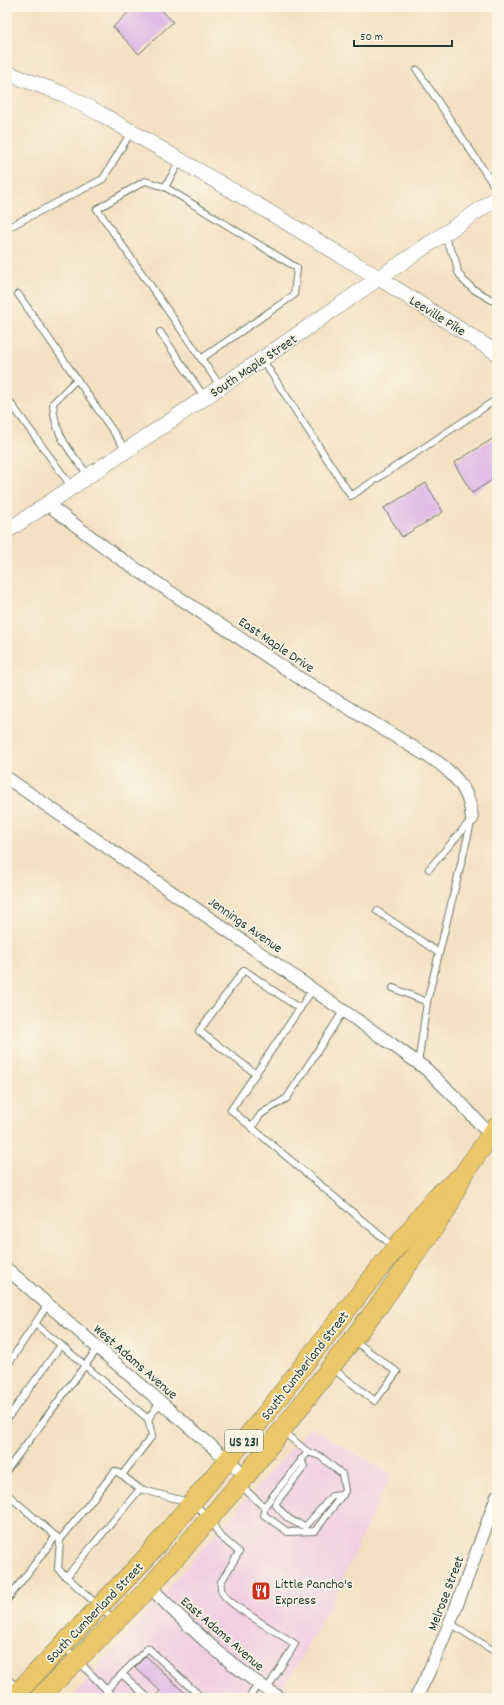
<svg xmlns="http://www.w3.org/2000/svg" width="504" height="1705" viewBox="0 0 504 1705" font-family="Dekko,sans-serif">
<rect width="100%" height="100%" fill="#fcf5e5"/>
<filter id="ink" filterUnits="userSpaceOnUse"><feTurbulence type="fractalNoise" baseFrequency=".025" numOctaves="2"/><feDisplacementMap in="SourceGraphic" scale="8" xChannelSelector="R" yChannelSelector="G"/><feConvolveMatrix kernelMatrix="1 2 1 2 8 2 1 2 1" color-interpolation-filters="sRGB"/></filter>
<filter id="wash" filterUnits="userSpaceOnUse"><feTurbulence type="fractalNoise" baseFrequency=".012" numOctaves="4" result="noise"/><feDisplacementMap in="SourceGraphic" scale="16" xChannelSelector="R" yChannelSelector="G"/><feGaussianBlur stdDeviation="0.9" result="paint"/><feColorMatrix in="noise" values="0 0 0 0 0 0 0 0 0 0 0 0 0 0 0 0 0 1.4 0 .05"/><feComposite in="paint" operator="in"/></filter>
<g filter="url(#wash)">
<rect width="100%" height="100%" fill="#f4e0c3"/>
<polygon fill="#f1d0e2" points="310,1427 391,1474 334,1598 286,1684 277,1698 71,1698"/>
<g id="blocks">
<g fill="#dab0e6">
<polygon points="134,7 159,7 173,22 139,54 113,27"/>
<polygon points="497,436 497,477 472,493 454,463"/>
<polygon points="426,483 443,512 402,537 384,508"/>
<polygon points="146,1656 190,1698 154,1698 160,1691 135,1667"/>
</g>
</g>
</g>
<g filter="url(#ink)">
<use href="#blocks" fill-opacity="0" stroke="#6a7666" stroke-width="1"/>
<g fill="none" stroke-linecap="round" stroke-linejoin="round">
<defs>
<g id="service">
<polyline points="417,70 497,190"/>
<polyline points="165,187 180,161"/>
<polyline points="7,228 103,179 131,132"/>
<polyline points="443,235 455,258 458,272 463,280 473,289 497,303"/>
<polyline points="18,294 126,450"/>
<polyline points="160,332 205,398"/>
<polyline points="201,359 294,295 297,268 165,187 145,181 97,209 221,387"/>
<polyline points="262,359 351,496 497,399"/>
<path d="M77,379L53,403C54,435 70,451 88,475"/>
<polyline points="7,398 71,486"/>
<polyline points="429,869 471,820"/>
<polyline points="377,911 439,953"/>
<polyline points="393,988 427,1002 418,1064"/>
<polyline points="313,989 231,1110 394,1247"/>
<polyline points="427,1002 472,819"/>
<polyline points="256,1074 199,1031 244,970 300,1009"/>
<polyline points="252,1127 261,1114 287,1098 344,1010"/>
<polyline points="35,1324 61,1345"/>
<polyline points="7,1366 48,1304"/>
<polyline points="332,1368 375,1401 397,1372 353,1340"/>
<path d="M7,1419L61,1345L148,1419L152,1436L122,1475L140,1489L192,1503L210,1518L219,1535L239,1552L221,1582C220,1586 221,1590 223,1594C233,1608 279,1633 295,1644L267,1689"/>
<polyline points="148,1419 160,1402"/>
<polyline points="282,1431 308,1452 320,1456 342,1474 345,1491 315,1531 288,1532 264,1515 264,1507 308,1452"/>
<path d="M301,1459L304,1467L275,1504C286,1517 290,1522 306,1526L332,1496L343,1495"/>
<polyline points="7,1470 98,1348"/>
<polyline points="240,1485 264,1507"/>
<polyline points="7,1494 60,1540 58,1569 113,1619"/>
<polyline points="60,1540 115,1471 122,1475"/>
<polyline points="66,1577 140,1489"/>
<polyline points="7,1600 56,1536"/>
<polyline points="450,1623 497,1653"/>
<polyline points="64,1646 114,1698"/>
<polyline points="122,1674 148,1648 202,1698"/>
<polyline points="7,1678 17,1688"/>
<polyline points="106,1690 122,1674 148,1698"/>
<polyline points="249,1698 258,1684"/>
</g>
<g id="minor">
<path d="M47,504L118,557L301,679L439,763C459,779 470,792 472,819"/>
<polyline points="7,778 393,1045 426,1069 461,1103 490,1135"/>
<polyline points="7,1269 246,1476"/>
<path d="M150,1587C190,1628 231,1667 280,1698"/>
<path d="M416,1698C449,1633 472,1564 497,1496"/>
</g>
<g id="tertiary">
<polyline points="7,73 63,94 101,114 259,206 379,278 497,353"/>
<polyline points="7,531 262,359 379,278 497,198"/>
</g>
<g id="primary">
<polyline points="12,1698 145,1559 261,1420 319,1345 437,1196 460,1177"/>
<polyline points="39,1698 150,1587 246,1476 380,1304 446,1211 464,1173 497,1126"/>
</g>
</defs>
<use href="#service" stroke="#6a7666" stroke-width="8"/>
<use href="#minor" stroke="#6a7666" stroke-width="14"/>
<use href="#tertiary" stroke="#6a7666" stroke-width="16"/>
<use href="#primary" stroke="#6a7666" stroke-width="20"/>
<use href="#service" stroke="#fff" stroke-width="6"/>
<use href="#minor" stroke="#fff" stroke-width="12"/>
<use href="#tertiary" stroke="#fff" stroke-width="15"/>
<use href="#primary" stroke="#eac769" stroke-width="19"/>
</g>
</g>
<defs>
<symbol id="restaurant-square" viewBox="-11 -11 22 22"><rect x="-9" y="-9" width="18" height="18" rx="4" fill="#c8321e" stroke="#fcf5e5"/><path d="M-5-6h1v4h1v-4h1v4h1v-4h1v5L-1.5 .5V6h-2V.5L-5-1ZM5-6V6H3V1.5H1.5Q1.5-4 5-6Z" fill="#fff"/></symbol>
</defs>
<g fill-rule="evenodd">
<use href="#restaurant-square" x="250" y="1580" width="22" height="22"/>
</g>
<g text-anchor="middle" stroke-width="3.5" stroke-linejoin="round" paint-order="stroke">
<rect fill="#fcf5e5" stroke="#617469" stroke-width="1" x="225" y="1430" width="38" height="22" rx="3"/>
<g font-size="13" font-weight="bold" fill="#1f3d34">
<text x="244" y="1446">US 231</text>
</g>
<g font-size="14" fill="#1f3d34" stroke="#fcf5e5">
<text transform="translate(438 315) rotate(32)" y="5">Leeville Pike</text>
<text transform="translate(253 365) rotate(-34)" y="5">South Maple Street</text>
<text transform="translate(277 644) rotate(34)" y="5">East Maple Drive</text>
<text transform="translate(246 924) rotate(35)" y="5">Jennings Avenue</text>
<text transform="translate(136 1361) rotate(41)" y="5">West Adams Avenue</text>
<text transform="translate(304 1365) rotate(-52)" y="5">South Cumberland Street</text>
<text transform="translate(445 1593) rotate(-69)" y="5">Melrose Street</text>
<text transform="translate(94 1612) rotate(-46)" y="5">South Cumberland Street</text>
<text transform="translate(223 1633) rotate(41)" y="5">East Adams Avenue</text>
</g>
<g font-size="14" fill="#1f3d34" stroke="#fcf5e5" text-anchor="start">
<text x="275" y="1588">Little Pancho's<tspan x="275" dy="16">Express</tspan></text>
</g>
</g>
<rect width="504" height="1705" fill="none" stroke="#fcf5e5" stroke-width="24"/>
<path d="M354 40v6h98v-6" fill="none" stroke="#1f3d34" stroke-width="2"/>
<text x="360" y="40" font-size="12" fill="#1f3d34" stroke="#fcf5e5" stroke-width="3" paint-order="stroke">50 m</text>
</svg>
